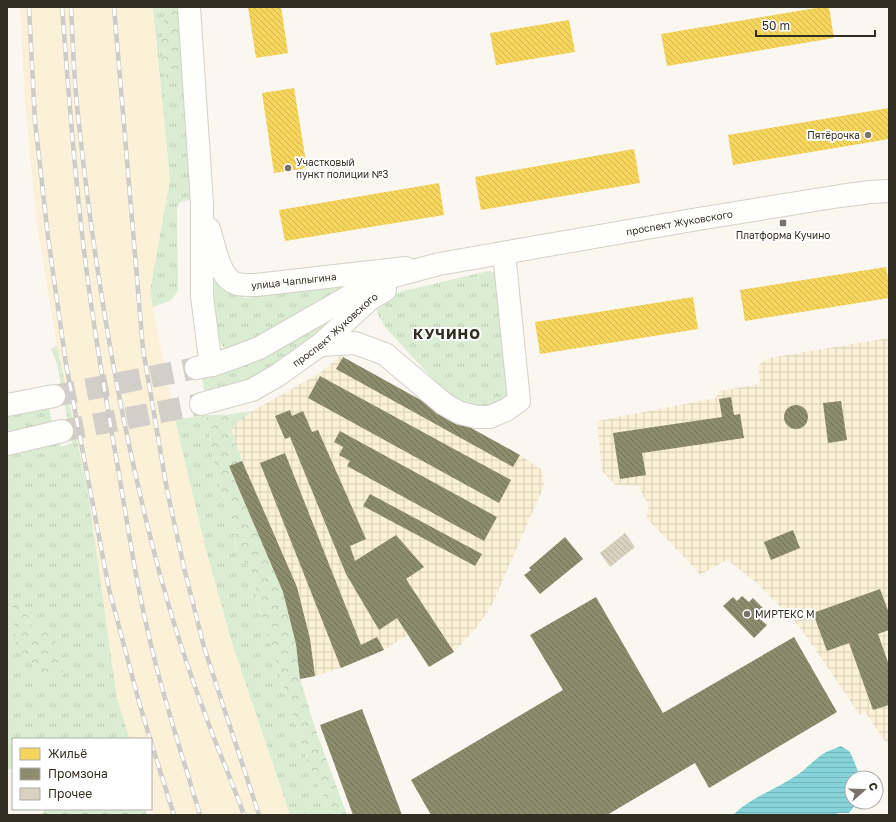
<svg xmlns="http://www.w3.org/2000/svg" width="896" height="822" viewBox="0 0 896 822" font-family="'Golos Text',sans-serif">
<defs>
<pattern id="industrial-grid" width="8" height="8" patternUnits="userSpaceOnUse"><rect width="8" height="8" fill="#fbf1d8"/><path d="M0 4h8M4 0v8" fill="none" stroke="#d8cfb9"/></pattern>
<pattern id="grass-tufts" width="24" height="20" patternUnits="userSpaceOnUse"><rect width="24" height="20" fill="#daecd1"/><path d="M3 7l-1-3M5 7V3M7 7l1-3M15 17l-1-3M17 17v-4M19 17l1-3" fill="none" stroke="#bccbb3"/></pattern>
<pattern id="forest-crowns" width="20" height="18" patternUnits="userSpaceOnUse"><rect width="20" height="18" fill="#daecd1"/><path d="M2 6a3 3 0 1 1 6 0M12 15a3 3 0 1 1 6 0" fill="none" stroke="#bccbb3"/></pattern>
<pattern id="water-rules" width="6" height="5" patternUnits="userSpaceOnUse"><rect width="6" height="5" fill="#86d4d9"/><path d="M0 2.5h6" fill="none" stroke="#74b6ba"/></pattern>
<pattern id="homes-back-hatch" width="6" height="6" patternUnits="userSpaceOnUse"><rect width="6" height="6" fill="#f6d55c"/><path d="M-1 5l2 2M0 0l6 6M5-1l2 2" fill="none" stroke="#d3b750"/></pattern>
<pattern id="industry-back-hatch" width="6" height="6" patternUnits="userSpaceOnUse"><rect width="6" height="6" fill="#8c8c6e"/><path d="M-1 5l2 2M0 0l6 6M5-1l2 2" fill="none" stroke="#73735a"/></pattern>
<pattern id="building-back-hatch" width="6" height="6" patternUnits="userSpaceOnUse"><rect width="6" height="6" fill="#d9d2c0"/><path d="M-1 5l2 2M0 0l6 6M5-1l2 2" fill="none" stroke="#bbb5a5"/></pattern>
</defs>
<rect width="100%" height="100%" fill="#f9f7f0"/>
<polygon fill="#fbf1d8" points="20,7 153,7 170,180 150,291 153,307 175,420 206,550 232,643 290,815 154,815 151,807 151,739 130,739 117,699 88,493 57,346 37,226 25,104"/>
<g fill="url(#industrial-grid)">
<polygon points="889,338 889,747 865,712 860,715 799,626 757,583 727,560 700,575 688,561 646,518 649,506 638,486 615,485 602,471 597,421 716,398 719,391 760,384 758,365 769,358"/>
<polygon points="340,356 520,455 542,470 544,486 491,607 477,627 454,652 429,667 408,635 384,650 341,668 315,676 300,679 296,644 229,466 242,460 230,428 252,411 320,373"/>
</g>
<g fill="url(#grass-tufts)" fill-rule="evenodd">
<polygon points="153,7 168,7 166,10 184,78 192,199 180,202 177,208 178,290 172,300 153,307 150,291 170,180"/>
<polygon points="210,244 231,293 246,298 308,290 371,278 229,352 222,346 213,319"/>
<polygon points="488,271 493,272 497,276 510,399 488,413 455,403 385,327 378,315 376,307 391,294"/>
<polygon points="354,305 268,374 206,398 201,373"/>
<path d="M57,346L88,493L117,699L130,739H13V769L12,768L7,770V454L57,439L61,447L72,443L57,364L51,349ZM20,599L35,634L52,630L40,681L30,660Z"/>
<polygon points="48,402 53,426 7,437 7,410"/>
<path d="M206,415C210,436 212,459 218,479C224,503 238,525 235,550L248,566L254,576L257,603L307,760L331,815H290L232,643L206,550L175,420Z"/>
</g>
<g fill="url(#forest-crowns)">
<polygon points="168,7 180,7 184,78 169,81 163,69 161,39 166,9"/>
<path d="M252,411L231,428L242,461L229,467L283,592L296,644L300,679L315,728L347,815H331L307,760L257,603L254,576L248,566L235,550C238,525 224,503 218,479C212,459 210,436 206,415H225Z"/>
<polygon points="20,599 35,634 52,629 64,675 40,681 30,660 16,647 12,601"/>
<polygon points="47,809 145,809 147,815 41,815"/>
</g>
<path fill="url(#water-rules)" d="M841,746L849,751L851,754L861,778H852V802H858L849,813H838L834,815H733C750,798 774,790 794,777C806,770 814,759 826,752C831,750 836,748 841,746Z"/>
<g fill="url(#homes-back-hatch)">
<polygon points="248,7 281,7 288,53 256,58"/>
<polygon points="822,7 829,7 834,38 667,66 661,34"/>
<polygon points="569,20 575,52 496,65 490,33"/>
<polygon points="294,88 307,168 274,173 262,93"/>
<polygon points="889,108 889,139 733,165 728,135"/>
<polygon points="634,149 640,183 481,210 475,177"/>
<polygon points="439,183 444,215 285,241 279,210"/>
<polygon points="886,267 889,284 889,298 745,321 740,290"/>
<polygon points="693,297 698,329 540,354 535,322"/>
</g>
<g fill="url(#industry-back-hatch)">
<polygon points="343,357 520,455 513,467 336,369"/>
<polygon points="320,376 511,480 499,503 308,398"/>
<polygon points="731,397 734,415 740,414 744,438 642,453 646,475 620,479 613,433 722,417 719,399"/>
<polygon points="841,401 847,440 828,443 823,403"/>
<circle cx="796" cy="417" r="12"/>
<polygon points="290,410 292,416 303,411 312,432 318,430 366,539 350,546 355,561 396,535 424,567 406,579 454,652 429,667 397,618 379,630 346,574 290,437 285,439 275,416"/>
<polygon points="340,431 497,517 484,541 347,466 350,461 339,455 343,447 334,442"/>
<polygon points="285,453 361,645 377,637 384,650 341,668 260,463"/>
<polygon points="242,461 297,587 310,639 315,676 300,679 296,644 283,592 229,466"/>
<polygon points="370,494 482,554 475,566 363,506"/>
<polygon points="793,530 800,548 771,560 764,542"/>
<polygon points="565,537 583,559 540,594 524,575 531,570 529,568"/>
<polygon points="880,589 889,613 889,630 878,634 889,665 889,705 873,710 849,643 827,651 813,613"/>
<polygon points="742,596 749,602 753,598 766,611 759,618 767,625 754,638 723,606 733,597 737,601"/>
<polygon points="596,597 663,713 794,637 837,712 709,788 695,763 607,815 431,815 411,780 563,690 530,635"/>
<polygon points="362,709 402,815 353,815 320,725"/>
</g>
<polygon fill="url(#building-back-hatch)" points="625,533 635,547 610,567 600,553"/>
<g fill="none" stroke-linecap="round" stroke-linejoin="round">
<g stroke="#d1cfc7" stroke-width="22" stroke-dasharray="22 11" stroke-linecap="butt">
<polyline points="54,396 196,368"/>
<polyline points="62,431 201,404"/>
</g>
<defs>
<g id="tertiary">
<polyline points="189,7 202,204 202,296 209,351 212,365"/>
<path id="s1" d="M209,229C214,244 218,272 231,281C238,286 248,285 256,285L406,268"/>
<polyline points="320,345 355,343 385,354 444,404 460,413 477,417 490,417 506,410 519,401 504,253"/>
</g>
<g id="secondary">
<path id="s2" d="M196,368L212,365L233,358L259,348L364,288L391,277L439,264L698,219L840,196L870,192L889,191"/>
<path id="s3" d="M201,404L252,390L278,375L320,345L370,299L385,290"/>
<polyline points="7,405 54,396"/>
<polyline points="7,444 62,431"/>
</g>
</defs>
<use href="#tertiary" stroke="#d4d1c8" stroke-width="24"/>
<use href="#secondary" stroke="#d4d1c8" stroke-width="24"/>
<use href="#tertiary" stroke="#fefefd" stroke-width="22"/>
<use href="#secondary" stroke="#fefefd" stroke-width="22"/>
<defs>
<g id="rail">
<polyline points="29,7 35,121 48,237 66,364 109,589 139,702 150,739"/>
<path d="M62,7C68,83 73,158 82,233C91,314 105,394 119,474C129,534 138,594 153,653C166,707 184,761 200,815"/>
<path d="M71,7C73,46 74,85 79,124C95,274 120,424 159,571C172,619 187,667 205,714C217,748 232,781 244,815"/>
<polyline points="114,7 143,349 167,490 185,572 204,647 259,815"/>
<polyline points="151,742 174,815"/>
</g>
</defs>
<use href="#rail" stroke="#cdccc9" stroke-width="4.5"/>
<use href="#rail" stroke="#fff" stroke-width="3" stroke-dasharray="9" stroke-linecap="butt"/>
</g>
<g fill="#78746a" stroke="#fff" stroke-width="1.5">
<circle cx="868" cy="135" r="4"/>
<circle cx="288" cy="168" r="4"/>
<rect x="779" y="219" width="8" height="8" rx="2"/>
<circle cx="747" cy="614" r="4"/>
</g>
<g text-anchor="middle" stroke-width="4" stroke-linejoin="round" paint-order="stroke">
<g font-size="10" fill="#332e22" stroke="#fff" text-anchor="start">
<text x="860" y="139" text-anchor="end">Пятёрочка</text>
<text x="296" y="166">Участковый<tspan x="296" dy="12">пункт полиции №3</tspan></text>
<text x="783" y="239" text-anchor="middle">Платформа Кучино</text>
<text x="755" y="618">МИРТЕКС М</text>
</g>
<g font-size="10" fill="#332e22" stroke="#fff">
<text dy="4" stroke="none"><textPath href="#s2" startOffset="510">проспект Жуковского</textPath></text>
<text dy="4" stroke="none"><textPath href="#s1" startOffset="121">улица Чаплыгина</textPath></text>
<text dy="4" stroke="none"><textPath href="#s3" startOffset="156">проспект Жуковского</textPath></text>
</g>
<g font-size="14" font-weight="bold" letter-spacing="1" fill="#332e22" stroke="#fff">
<text x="447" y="339">КУЧИНО</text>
</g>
</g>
<rect width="896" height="822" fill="none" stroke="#332e22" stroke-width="16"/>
<rect x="12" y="738" width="140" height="72" fill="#ffffff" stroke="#adaba7"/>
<rect x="20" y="748" width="20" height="12" fill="#f6d55c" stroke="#adaba7"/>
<text x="48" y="758" font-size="12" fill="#332e22">Жильё</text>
<rect x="20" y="768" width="20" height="12" fill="#8c8c6e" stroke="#adaba7"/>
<text x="48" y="778" font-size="12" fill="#332e22">Промзона</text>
<rect x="20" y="788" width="20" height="12" fill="#d9d2c0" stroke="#adaba7"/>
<text x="48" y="798" font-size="12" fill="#332e22">Прочее</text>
<g transform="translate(864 790) rotate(70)"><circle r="19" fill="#ffffff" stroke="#adaba7"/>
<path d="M0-3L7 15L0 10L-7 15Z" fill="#78746a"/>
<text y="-6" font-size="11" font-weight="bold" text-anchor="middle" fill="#332e22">С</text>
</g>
<path d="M756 30v6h119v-6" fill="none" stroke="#332e22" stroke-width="2"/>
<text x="762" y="30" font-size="12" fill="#332e22" stroke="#ffffff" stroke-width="3" paint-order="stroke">50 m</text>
</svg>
